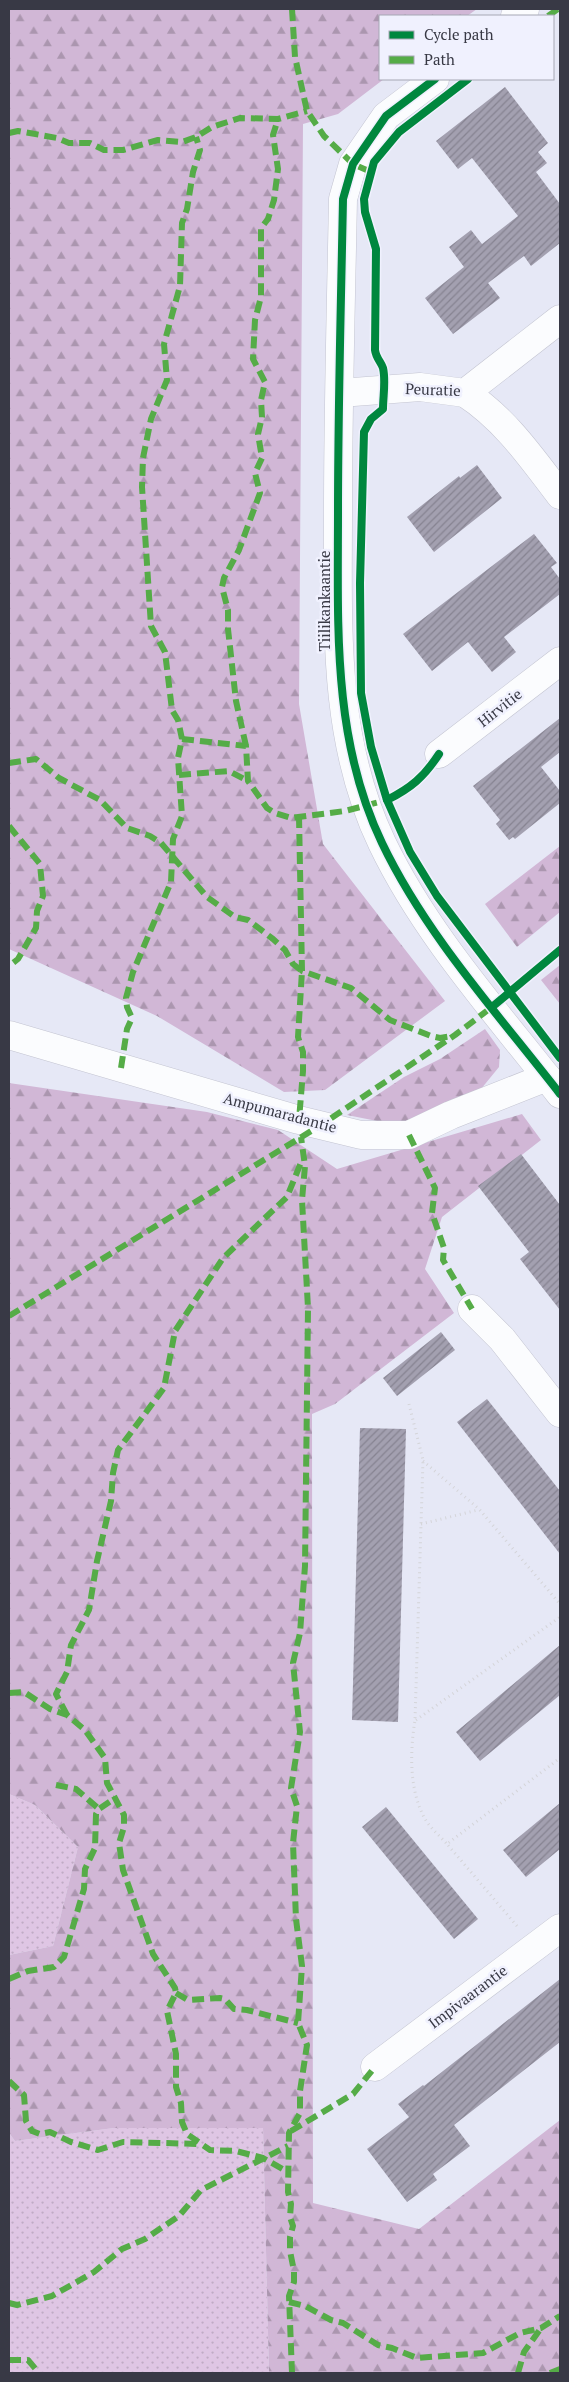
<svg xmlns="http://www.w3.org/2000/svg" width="569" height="2382" viewBox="0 0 569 2382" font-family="'PT Serif',serif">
<defs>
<pattern id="grass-dots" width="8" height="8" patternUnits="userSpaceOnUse" patternTransform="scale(1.25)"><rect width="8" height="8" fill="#dfc6e4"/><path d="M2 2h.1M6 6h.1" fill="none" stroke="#c0abc5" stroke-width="1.8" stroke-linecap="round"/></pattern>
<pattern id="forest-firs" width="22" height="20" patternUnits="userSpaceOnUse" patternTransform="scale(1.25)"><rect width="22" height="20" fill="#d1b7d6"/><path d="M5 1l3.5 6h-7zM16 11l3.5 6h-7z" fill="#ab96af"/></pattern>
<pattern id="building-hatch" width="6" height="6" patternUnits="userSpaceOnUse" patternTransform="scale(1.25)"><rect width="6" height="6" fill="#a3a0b0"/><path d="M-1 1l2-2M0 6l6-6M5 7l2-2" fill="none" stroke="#868391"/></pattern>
</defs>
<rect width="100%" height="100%" fill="#e6e8f6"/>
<g fill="url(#grass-dots)">
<polygon points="9,1794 35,1805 78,1847 53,1946 9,1955"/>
<polygon points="114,2128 263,2128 269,2373 9,2373 9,2133 15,2141"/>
</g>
<g fill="url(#forest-firs)">
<polygon points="9,9 477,9 467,16 380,16 380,79 384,79 338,114 303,124 299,704 323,844 445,1001 325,1090 284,1092 157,1016 9,949"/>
<polygon points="560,846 560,912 517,947 485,904"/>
<polygon points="560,965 560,1004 541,980"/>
<polygon points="485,1029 500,1050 499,1067 481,1089 402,1126 347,1115 404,1077 440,1059"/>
<polygon points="9,1083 207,1112 278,1130 337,1169 522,1114 541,1140 442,1217 425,1269 454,1313 335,1404 312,1414 313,2203 419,2229 560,2120 560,2373 269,2373 263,2128 114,2128 15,2141 9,2133 9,1955 53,1946 78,1847 35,1805 9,1794"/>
</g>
<g fill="url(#building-hatch)">
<polygon points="505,87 548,143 538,152 547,163 536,172 560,204 560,243 531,266 524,256 488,283 500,298 453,334 425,298 464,267 449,247 471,230 482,244 518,216 472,158 458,169 436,141"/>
<polygon points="477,465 502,498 434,552 407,517 459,476 460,478"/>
<polygon points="534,534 557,563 551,567 560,579 560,594 504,637 516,652 492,672 468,642 432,671 403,634"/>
<polygon points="560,718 560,752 541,767 560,791 560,803 515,839 513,837 509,840 496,824 500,820 473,786"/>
<polygon points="521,1154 560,1205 560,1310 520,1259 529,1252 478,1186"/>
<polygon points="441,1332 455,1350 397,1396 383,1378"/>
<polygon points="487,1399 560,1491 560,1554 457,1422"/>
<polygon points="360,1428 406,1429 398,1722 352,1720"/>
<polygon points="560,1645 560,1695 480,1761 456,1732"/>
<polygon points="560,1803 560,1849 526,1877 503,1850"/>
<polygon points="386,1807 478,1919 454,1939 362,1827"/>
<polygon points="560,1979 560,2042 454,2125 470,2146 433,2174 437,2180 407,2202 367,2149 409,2117 398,2104 423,2085 424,2086"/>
</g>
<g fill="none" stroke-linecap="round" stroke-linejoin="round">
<defs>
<g id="street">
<polyline points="340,393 420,387 465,393 560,319"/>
<path d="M465,393C505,419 531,457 560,495"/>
<polyline points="439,754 560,661"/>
<polyline points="9,1035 299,1120 361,1135 409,1135 451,1115 547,1077"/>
<polyline points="472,1309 502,1339 560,1413"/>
<polyline points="375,2067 560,1928"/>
</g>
<g id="secondary">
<polyline points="515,16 525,9"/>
<path d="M435,79L386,116L353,164L343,199C341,303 338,408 338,512C338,625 332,739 382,843C426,935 498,1014 560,1094"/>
</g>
</defs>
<use href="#street" stroke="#c3c4d1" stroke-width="29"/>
<use href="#secondary" stroke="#c3c4d1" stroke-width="29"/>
<g stroke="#d4d4d8" stroke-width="3" stroke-dasharray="1 4" stroke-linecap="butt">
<path d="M409,1404L423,1460L415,1720C410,1751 409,1789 424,1817C429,1827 440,1836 447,1844"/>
<polyline points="423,1461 479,1509 560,1604"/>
<polyline points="421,1524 478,1510"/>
<polyline points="416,1720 560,1617"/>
<polyline points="517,1926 447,1844 560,1758"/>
</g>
<use href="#street" stroke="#fbfcfe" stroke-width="28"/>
<use href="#secondary" stroke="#fbfcfe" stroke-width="28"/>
<g stroke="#55ac47" stroke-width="6" stroke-dasharray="12 6" stroke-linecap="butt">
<polyline points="292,9 295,57 307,111 324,136 353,164 371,172"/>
<polyline points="548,16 558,9"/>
<polyline points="9,133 18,131 57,138 69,143 90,143 104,150 123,150 158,140 182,142 196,137 212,127 240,118 278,119 307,111"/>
<polyline points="182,739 246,746 248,781 267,808 275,813 291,818 345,811 387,800"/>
<polyline points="246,746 236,701 228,629 228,610 222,587 224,578 239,550 260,493 255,473 262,458 258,434 262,417 261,400 265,382 253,359 255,320 261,297 261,228 268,219 274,200 278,169 273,135 278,119"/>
<polyline points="9,763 36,759 59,778 100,800 127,828 150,836 161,843 207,897 235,917 248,920 273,939 285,950 293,964 302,971 298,1037 303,1052 303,1071 299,1120"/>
<polyline points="179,775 229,771 248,781"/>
<polyline points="299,816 302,971 351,988 390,1020 431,1036 440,1038 452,1036"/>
<polyline points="9,826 40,864 43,896 37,911 36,928 18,959 9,966"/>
<polyline points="121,1068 127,1029 132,1018 127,1007 126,998 133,972 171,882 173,839 182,816 178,758 182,739 178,720 172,710 165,652 151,626 142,487 143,458 151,419 167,380 164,344 180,286 182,223 187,209 193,172 200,150 196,137"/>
<polyline points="409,1135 435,1188 432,1213 444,1248 443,1260 472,1309"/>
<polyline points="9,1316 321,1125 455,1035 492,1007"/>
<polyline points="9,1693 24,1692 50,1709 67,1715 85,1730 105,1758 107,1783 124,1815 124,1827 119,1843 123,1870 153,1954 175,1988 176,1993 167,2011 176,2054 176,2087 181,2103 182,2122 187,2134 210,2150 236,2151 263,2158 288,2172"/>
<polyline points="67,1715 56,1694 67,1672 71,1645 89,1610 97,1561 111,1501 113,1473 118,1450 164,1388 175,1331 223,1258 287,1197 302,1160"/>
<polyline points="56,1785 76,1789 99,1809"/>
<polyline points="9,1979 28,1971 54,1967 64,1957 84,1889 85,1869 95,1848 96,1814 99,1809 115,1798"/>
<polyline points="176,1993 188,2000 220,1998 225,1999 234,2009 247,2010 298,2023"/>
<polyline points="9,2081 24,2095 26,2121 32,2131 40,2134 50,2132 71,2142 98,2150 123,2142 201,2144"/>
<polyline points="291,2131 353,2094 375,2067"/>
<polyline points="289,2302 305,2306 331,2320 343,2323 378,2345 392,2348 417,2358 483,2353 520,2333 541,2328 560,2316"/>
<polyline points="9,2303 17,2305 52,2296 94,2272 122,2249 145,2239 179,2216 201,2190 288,2146"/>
<polyline points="9,2360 28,2360 39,2373"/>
<polyline points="292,2373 289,2296 294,2282 294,2271 290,2251 290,2237 293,2226 290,2217 291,2204 288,2192 289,2133 300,2113 300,2091 307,2045 298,2023 302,1966 296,1919 293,1843 297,1806 291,1788 300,1732 293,1663 300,1633 305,1566 308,1308 302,1200 305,1166 301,1137"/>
<polyline points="518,2373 524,2352 541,2328"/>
<polyline points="550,2373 560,2369"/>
</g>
<defs>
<g id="cycleway">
<path d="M435,79L386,116L353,164L343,199C341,303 338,408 338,512C338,625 332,739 382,843C426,935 498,1014 560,1094"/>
<path d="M468,79L399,132L374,162L364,199L365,212L376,249L375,350C376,358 381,362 383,368C386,381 383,396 383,409L371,419L364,432L360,583L361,693L371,747L387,800L410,852L437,896L560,1058"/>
<path d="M387,800C411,788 424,777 439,754"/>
<polyline points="492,1007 560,950"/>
</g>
</defs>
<use href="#cycleway" stroke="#f0f1fe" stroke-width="11"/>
<use href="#cycleway" stroke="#00873e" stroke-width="8"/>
</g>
<g text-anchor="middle" stroke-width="5" stroke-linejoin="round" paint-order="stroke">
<g font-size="15" fill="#383945" stroke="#f0f1fe">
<text transform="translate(433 390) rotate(2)" y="5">Peuratie</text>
<text transform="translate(325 601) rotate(-90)" y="5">Tiilikankaantie</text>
<text transform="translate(500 708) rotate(-38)" y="5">Hirvitie</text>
<text transform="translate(280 1113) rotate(15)" y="5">Ampumaradantie</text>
<text transform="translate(468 1997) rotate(-37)" y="5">Impivaarantie</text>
</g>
</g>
<rect width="569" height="2382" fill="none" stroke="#383945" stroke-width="20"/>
<rect x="379" y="15" width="175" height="65" fill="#f0f1fe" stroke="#a6a7b4"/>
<rect x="389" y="31" width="25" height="8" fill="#00873e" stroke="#a6a7b4"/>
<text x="424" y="40" font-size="15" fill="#383945">Cycle path</text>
<rect x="389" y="56" width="25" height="8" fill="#55ac47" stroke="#a6a7b4"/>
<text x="424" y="65" font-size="15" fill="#383945">Path</text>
</svg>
